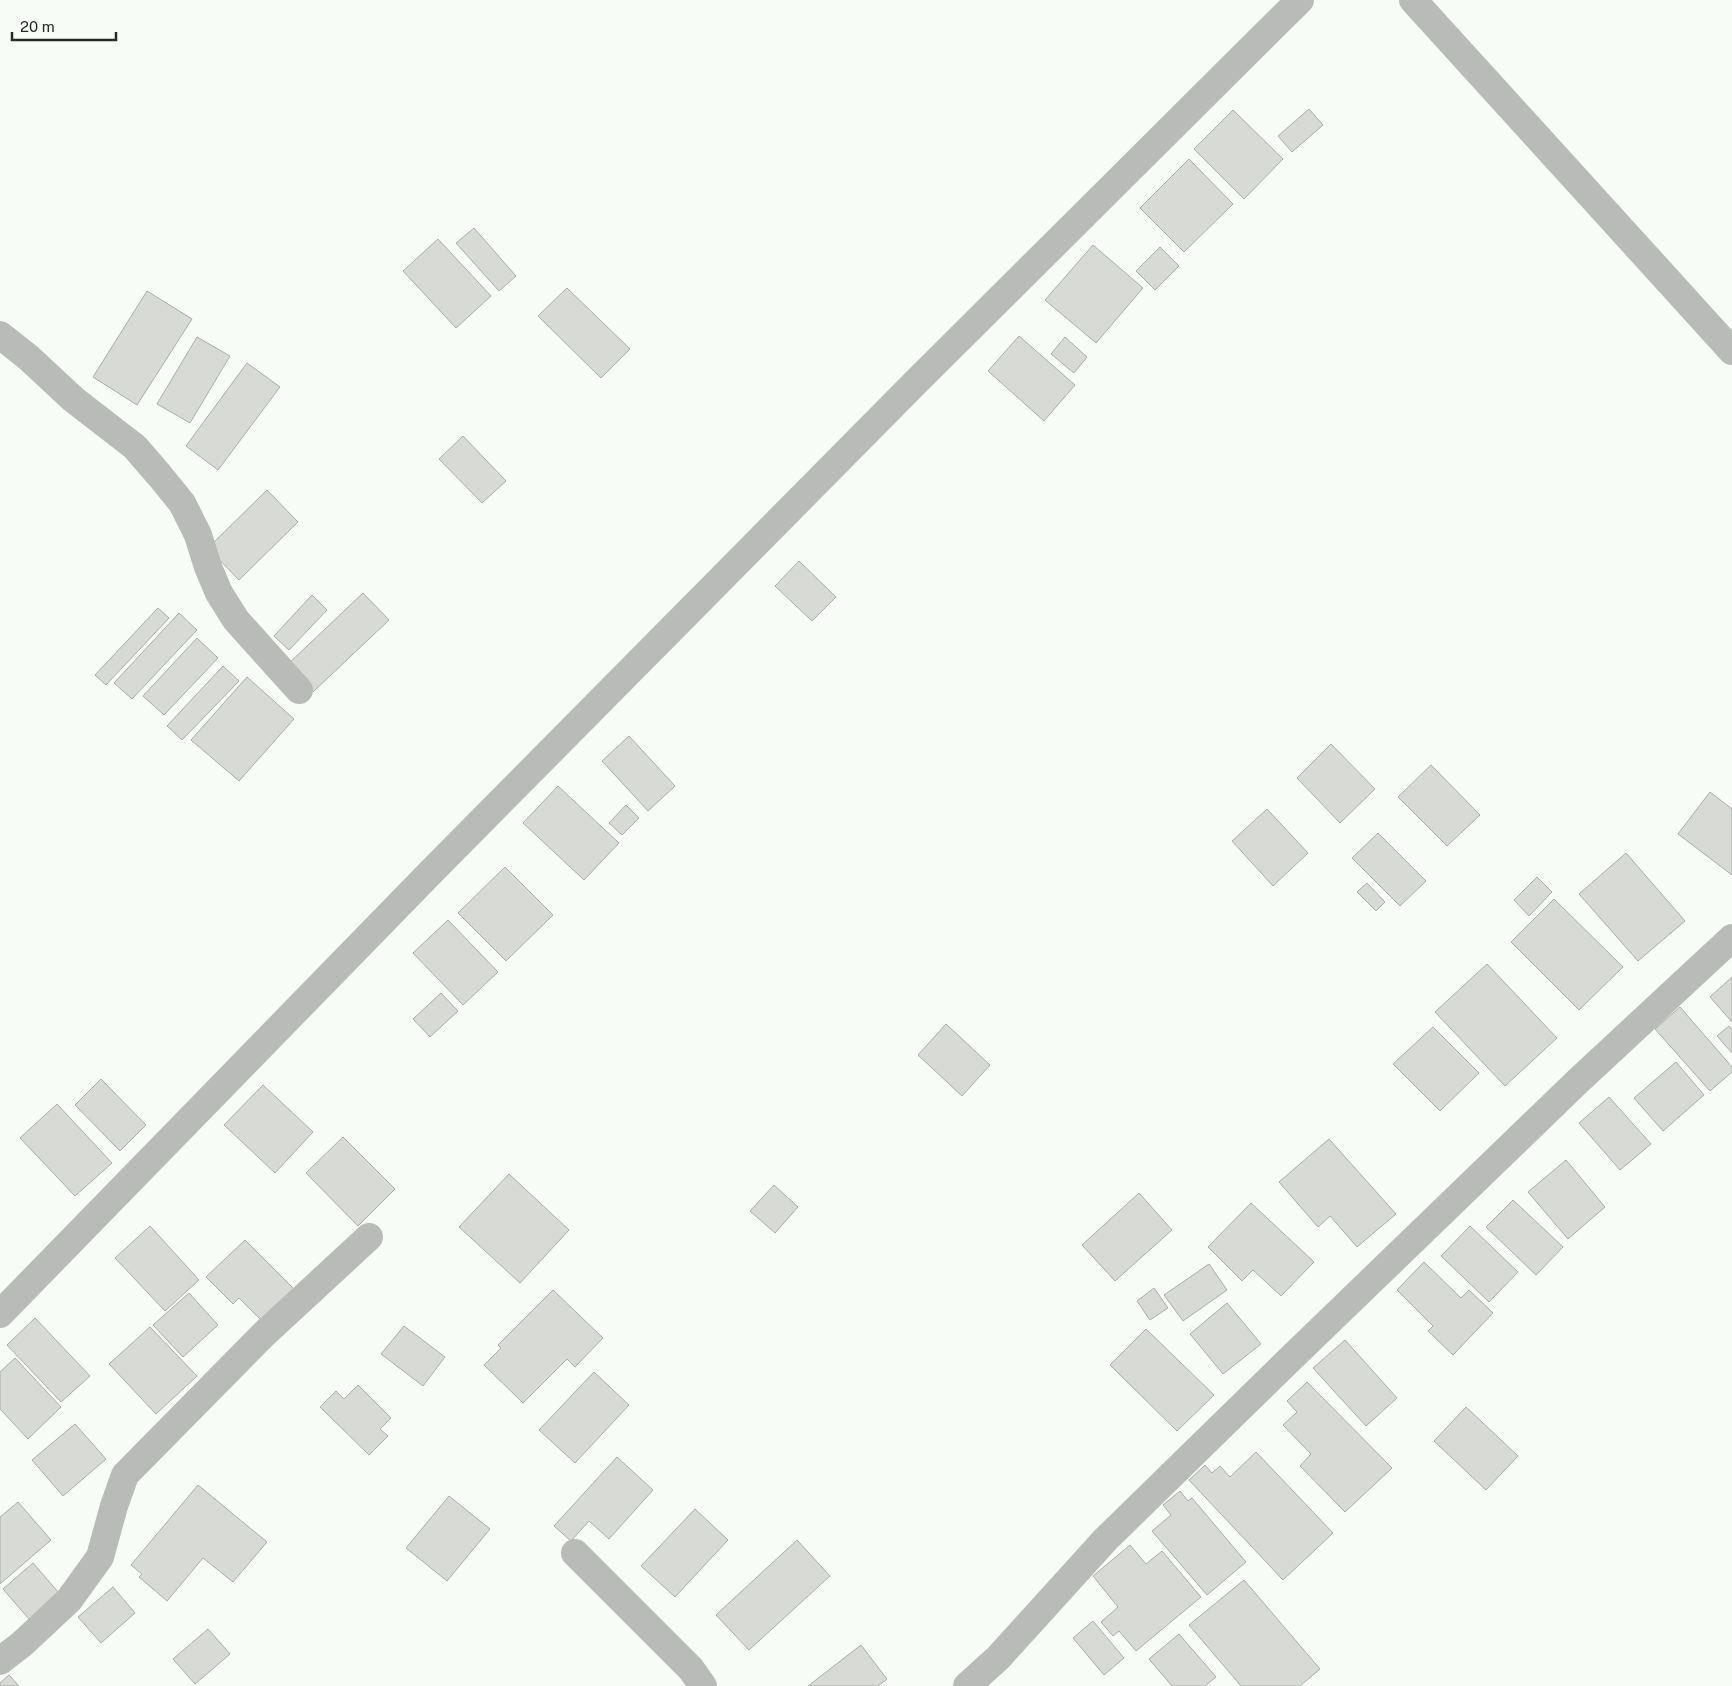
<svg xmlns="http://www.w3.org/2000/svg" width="1732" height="1686" viewBox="0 0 1732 1686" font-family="'Public Sans',sans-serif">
<rect width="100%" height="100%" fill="#f8fcf6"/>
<g fill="#d7dad5" stroke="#aaada8">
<polygon points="1309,109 1323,125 1292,152 1278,136"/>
<polygon points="1233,110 1283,159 1244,199 1194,149"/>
<polygon points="1189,159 1233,204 1184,252 1140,208"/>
<polygon points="474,228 516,276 499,291 456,243"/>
<polygon points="438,239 491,296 456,328 403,271"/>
<polygon points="1093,245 1143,288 1096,343 1045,300"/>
<polygon points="1160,247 1179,266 1155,290 1136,271"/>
<polygon points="567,288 630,349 601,378 538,316"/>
<polygon points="147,291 192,319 137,405 93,377"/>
<polygon points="1019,336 1075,385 1044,421 988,371"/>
<polygon points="197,337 230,356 190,423 157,404"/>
<polygon points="1065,337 1087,357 1074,373 1051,354"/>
<polygon points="247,363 280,387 218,470 186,446"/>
<polygon points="463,436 506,481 482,503 439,459"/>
<polygon points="267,490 298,522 239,580 208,548"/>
<polygon points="799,561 836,597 812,621 775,586"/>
<polygon points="363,593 389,620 313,692 287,665"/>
<polygon points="312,595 327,610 289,650 274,636"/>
<polygon points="158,608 169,618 106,685 95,675"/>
<polygon points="179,613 197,630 132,699 114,683"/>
<polygon points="197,638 218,658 164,715 143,696"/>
<polygon points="223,666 239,681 182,740 167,726"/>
<polygon points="247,677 294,719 239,781 191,740"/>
<polygon points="629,736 675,786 648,811 602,761"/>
<polygon points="1331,744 1375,789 1340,823 1297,778"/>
<polygon points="1431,765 1480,815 1447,846 1398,797"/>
<polygon points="558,786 619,843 584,880 523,823"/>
<polygon points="1710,792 1732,809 1732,875 1678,834"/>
<polygon points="626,805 639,818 622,835 609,823"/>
<polygon points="1267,809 1308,853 1273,886 1232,841"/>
<polygon points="1378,833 1426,881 1400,906 1352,858"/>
<polygon points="1626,853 1685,921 1638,961 1579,894"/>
<polygon points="505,867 553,915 506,961 458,913"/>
<polygon points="1537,877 1552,892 1529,916 1514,900"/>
<polygon points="1367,883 1385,902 1376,911 1357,892"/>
<polygon points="1554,899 1623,967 1579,1010 1511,942"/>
<polygon points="448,920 498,972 463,1005 413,953"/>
<polygon points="1487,964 1557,1038 1505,1086 1435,1012"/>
<polygon points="1732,977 1732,1022 1710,997"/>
<polygon points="441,993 458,1011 430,1037 413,1019"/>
<polygon points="1680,1007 1732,1067 1732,1072 1710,1091 1655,1029"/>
<polygon points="946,1024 990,1065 962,1096 918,1055"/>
<polygon points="1729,1026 1732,1030 1732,1053 1717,1036"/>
<polygon points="1433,1027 1479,1073 1440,1111 1393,1064"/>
<polygon points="1676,1062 1704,1095 1663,1131 1634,1098"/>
<polygon points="101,1079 146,1125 120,1151 75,1105"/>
<polygon points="263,1085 313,1132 275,1173 224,1125"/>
<polygon points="1609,1097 1651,1144 1620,1170 1579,1123"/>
<polygon points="57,1104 112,1163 75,1196 20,1138"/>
<polygon points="343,1137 395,1189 358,1226 306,1173"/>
<polygon points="1329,1139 1396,1214 1357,1247 1330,1216 1318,1227 1279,1182"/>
<polygon points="1566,1160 1605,1207 1568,1239 1528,1192"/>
<polygon points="509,1174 569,1230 520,1283 459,1227"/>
<polygon points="774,1185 798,1207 775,1233 750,1211"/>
<polygon points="1139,1193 1172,1230 1115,1281 1082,1245"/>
<polygon points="1513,1200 1563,1247 1536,1275 1486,1227"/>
<polygon points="1251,1203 1314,1262 1281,1296 1253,1270 1242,1281 1208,1247"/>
<polygon points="150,1226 199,1280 165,1311 115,1258"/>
<polygon points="1470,1226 1518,1272 1489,1302 1441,1256"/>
<polygon points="245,1240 301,1296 268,1327 239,1298 233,1304 206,1277"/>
<polygon points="1424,1262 1461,1298 1469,1290 1493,1313 1453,1355 1428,1331 1433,1326 1397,1290"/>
<polygon points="1209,1264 1227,1290 1183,1321 1164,1295"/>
<polygon points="1154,1288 1168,1308 1150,1320 1137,1301"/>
<polygon points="553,1290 603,1338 575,1367 567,1359 523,1403 484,1365 501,1348 498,1345"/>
<polygon points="189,1293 218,1325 183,1357 153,1325"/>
<polygon points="1227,1303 1261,1344 1223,1374 1190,1334"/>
<polygon points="35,1318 90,1376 61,1402 7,1345"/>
<polygon points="404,1326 445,1357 423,1386 381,1354"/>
<polygon points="150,1327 197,1376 156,1414 109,1364"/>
<polygon points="1146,1329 1214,1395 1177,1431 1110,1365"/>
<polygon points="1345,1340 1397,1398 1366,1426 1313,1368"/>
<polygon points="15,1358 61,1407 28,1439 0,1409 0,1372"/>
<polygon points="594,1372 629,1405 575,1463 539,1430"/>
<polygon points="1307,1382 1392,1468 1345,1512 1300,1466 1311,1454 1283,1425 1297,1412 1287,1401"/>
<polygon points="358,1385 391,1418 380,1429 388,1436 369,1455 320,1407 336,1391 344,1399"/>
<polygon points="1466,1407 1518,1456 1486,1490 1434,1441"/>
<polygon points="75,1424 106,1459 63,1496 32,1460"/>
<polygon points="1256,1452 1333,1533 1283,1580 1189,1480 1205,1465 1212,1473 1220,1466 1230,1477"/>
<polygon points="617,1457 653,1490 609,1539 589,1521 571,1541 554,1526"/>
<polygon points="198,1485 267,1542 233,1582 203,1558 167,1601 139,1577 142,1574 131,1565"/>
<polygon points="1180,1491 1188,1501 1192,1498 1246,1562 1207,1595 1152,1531 1171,1515 1163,1505"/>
<polygon points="449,1496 490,1529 447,1581 406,1548"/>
<polygon points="18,1502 51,1540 0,1584 0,1517"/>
<polygon points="695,1509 728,1540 675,1597 641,1566"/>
<polygon points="797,1540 830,1576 749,1650 716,1615"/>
<polygon points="1130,1545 1146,1564 1162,1551 1201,1597 1136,1651 1119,1631 1113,1636 1101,1622 1118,1607 1093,1576"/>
<polygon points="33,1563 65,1600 35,1626 3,1589"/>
<polygon points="1244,1580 1320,1669 1300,1686 1241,1686 1189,1625"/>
<polygon points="113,1587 135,1613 101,1643 78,1617"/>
<polygon points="1093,1621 1124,1658 1104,1675 1073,1638"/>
<polygon points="208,1629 230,1654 195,1684 173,1659"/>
<polygon points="1179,1634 1216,1677 1205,1686 1172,1686 1149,1659"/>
<polygon points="861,1645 887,1679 878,1686 808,1686"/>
<polygon points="9,1675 19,1686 0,1686 0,1683"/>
</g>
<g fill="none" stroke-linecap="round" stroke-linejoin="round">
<g stroke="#b9bbb9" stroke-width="28">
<polyline points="1413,0 1732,351"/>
<polyline points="0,335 29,358 73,399 135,447 160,476 182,503 198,535 208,567 219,593 236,620 299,690"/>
<polyline points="0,1314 431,872 915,383 1300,0"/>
<polyline points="575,1553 691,1669 703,1686"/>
<polyline points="0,1661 22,1644 69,1600 100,1557 114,1506 125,1475 263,1335 369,1237"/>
<polyline points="967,1686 998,1658 1105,1540 1285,1364 1577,1082 1732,938"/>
</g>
</g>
<path d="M12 32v8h104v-8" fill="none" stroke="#272927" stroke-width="2.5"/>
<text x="20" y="32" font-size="15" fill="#272927" stroke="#f8fcf6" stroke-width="4" paint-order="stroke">20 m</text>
</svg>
